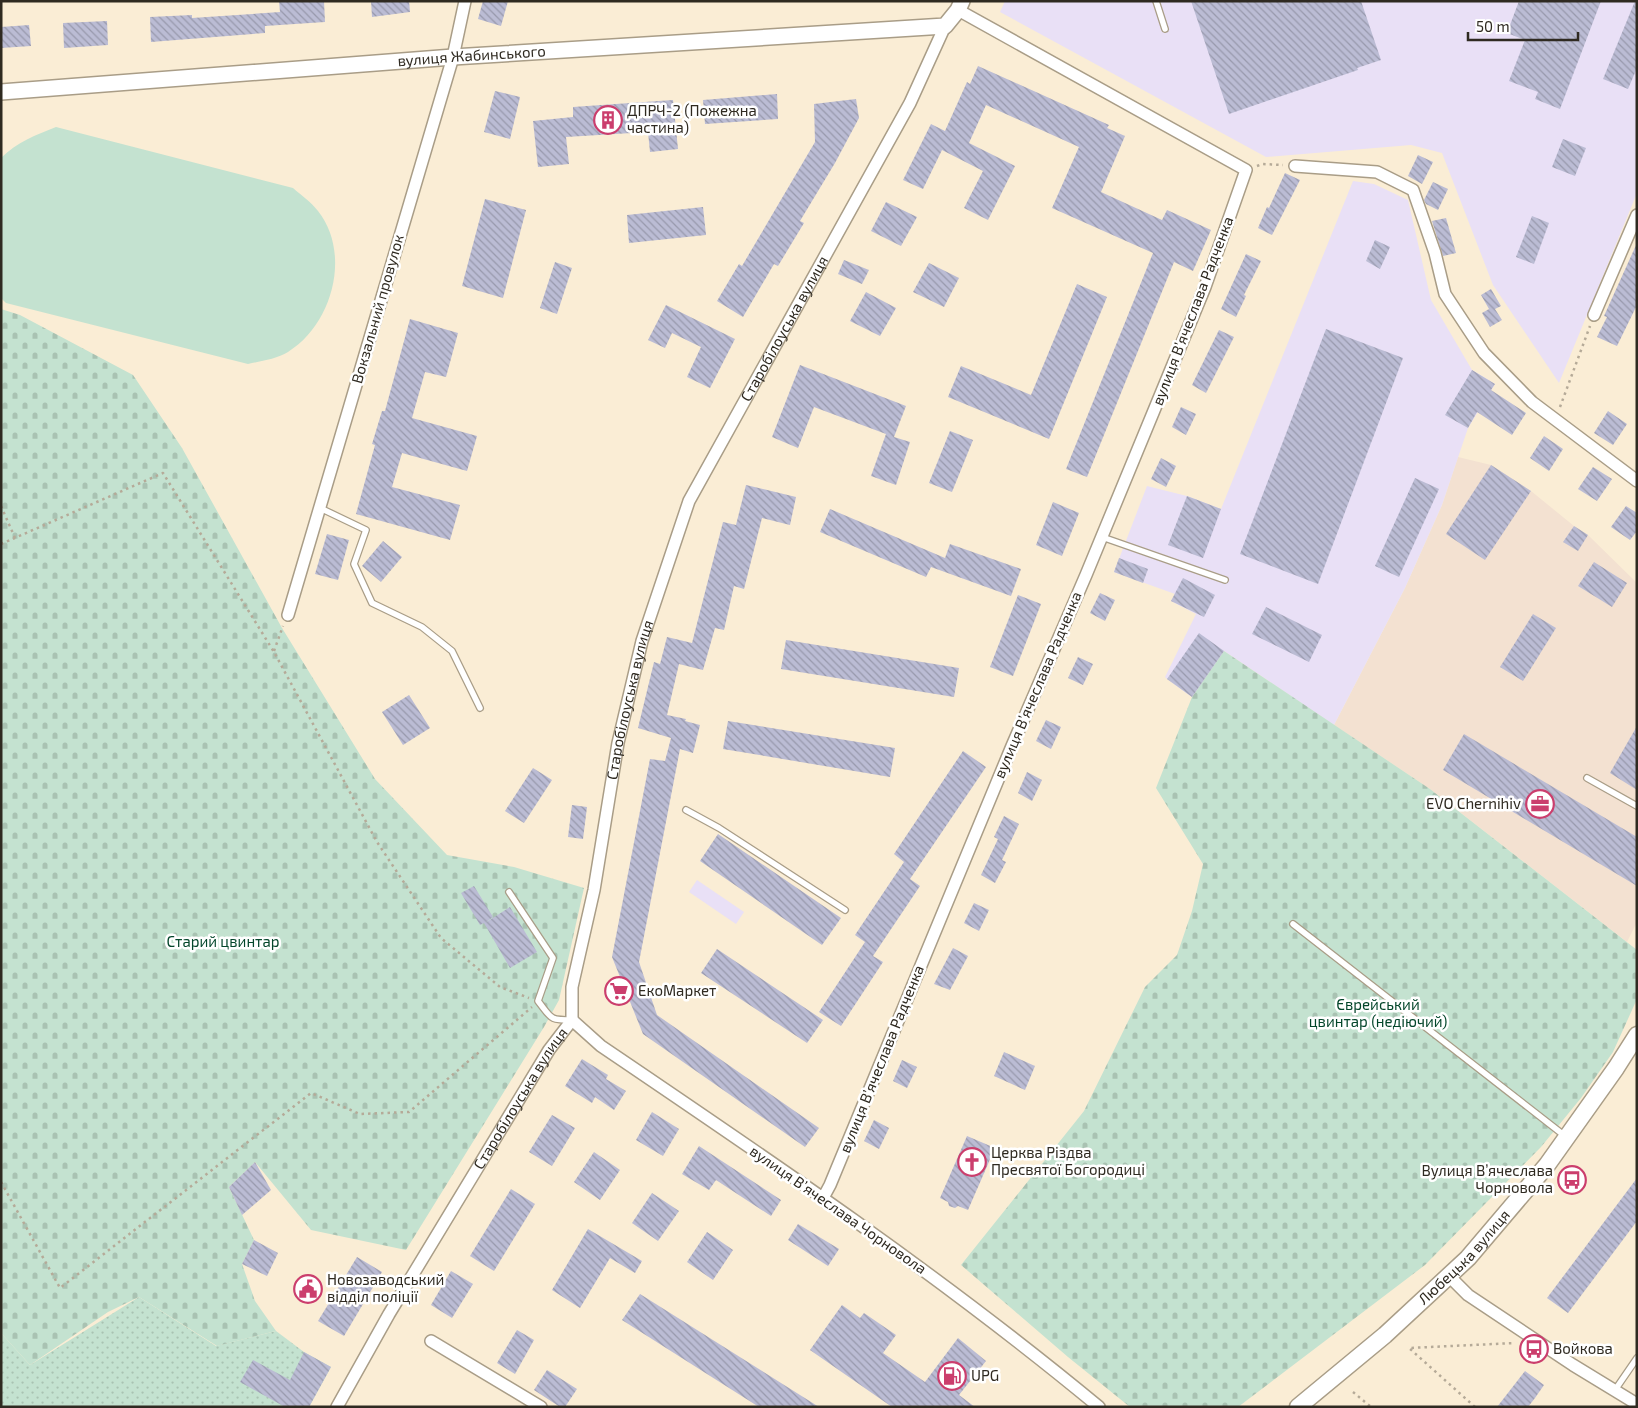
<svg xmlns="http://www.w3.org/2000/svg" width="1638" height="1408" viewBox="0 0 1638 1408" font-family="'Exo 2',sans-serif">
<defs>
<pattern id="grass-dots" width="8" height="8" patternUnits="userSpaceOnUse" patternTransform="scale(1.25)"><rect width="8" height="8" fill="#c4e2d0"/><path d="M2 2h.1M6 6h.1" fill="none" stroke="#a9c2b2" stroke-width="1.8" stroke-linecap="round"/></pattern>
<pattern id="cemetery-stones" width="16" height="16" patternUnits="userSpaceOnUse" patternTransform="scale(1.25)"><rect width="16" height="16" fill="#c4e2d0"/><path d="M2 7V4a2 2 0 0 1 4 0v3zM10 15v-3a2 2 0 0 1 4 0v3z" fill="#a9c2b2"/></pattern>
<pattern id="building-back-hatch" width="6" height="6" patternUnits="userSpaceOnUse" patternTransform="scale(1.25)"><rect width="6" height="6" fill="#bbbcd4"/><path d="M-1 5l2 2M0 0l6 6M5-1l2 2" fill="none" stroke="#9899ac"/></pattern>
</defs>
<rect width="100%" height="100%" fill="#faedd5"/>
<polygon fill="#f3e1d1" points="1458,457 1491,465 1531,491 1574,526 1588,535 1637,583 1637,726 1630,738 1637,742 1637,922 1627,942 1430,789 1334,725 1405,588 1442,505"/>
<g fill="#e9e0f6">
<polygon points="1005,1 1637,1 1637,193 1559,383 1493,285 1442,153 1411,145 1266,157 1000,12"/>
<polygon points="1353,181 1374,184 1408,200 1431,300 1472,370 1495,384 1468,428 1442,505 1405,588 1334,725 1224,651 1192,697 1167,679 1165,677 1196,614 1171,601 1175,594 1114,572 1147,486 1187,496 1221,509"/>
<polygon points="697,880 744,912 736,924 689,892"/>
</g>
<polygon fill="url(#grass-dots)" points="139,1297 216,1346 276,1331 304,1352 331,1367 309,1407 1,1407 1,1333 30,1365"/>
<g fill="url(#cemetery-stones)">
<polygon points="1,309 20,315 133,375 182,448 282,628 375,779 447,855 514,867 584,888 559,1000 544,1027 406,1250 311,1230 255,1162 229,1187 254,1240 242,1264 255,1301 276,1331 217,1346 139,1297 108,1312 30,1365 1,1333"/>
<polygon points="1224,651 1430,789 1637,950 1637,999 1613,1052 1581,1098 1541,1147 1425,1265 1238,1407 1130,1407 1068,1357 961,1265 1084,1111 1145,987 1177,955 1192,911 1203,864 1156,788 1192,697"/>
</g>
<path fill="#c4e2d0" d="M56,127L293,188C301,195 311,202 318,211C352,254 332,325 288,352C277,359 261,361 248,364L6,303L1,298V158C17,142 36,135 56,127Z"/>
<g fill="url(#building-back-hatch)">
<polygon points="279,1 324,1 325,22 265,26 265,33 151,42 150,17 192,15 192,18 280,12"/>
<polygon points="371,1 409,1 410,12 372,17"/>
<polygon points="483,1 508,1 501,26 478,19"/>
<polygon points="1191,1 1361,1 1381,60 1357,68 1358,70 1229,114"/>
<polygon points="1519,1 1601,1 1560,109 1535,99 1538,92 1509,81 1525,40 1507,33"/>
<polygon points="1635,1 1637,1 1637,68 1628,89 1603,79"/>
<polygon points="107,21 108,45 64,48 63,23"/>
<polygon points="29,25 31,46 1,48 1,27"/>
<polygon points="978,66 1109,125 1107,128 1125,136 1101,192 1162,220 1167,210 1211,230 1193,271 1174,262 1087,477 1066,469 1153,253 1052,208 1079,147 986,105 969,143 1015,166 988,220 964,208 983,171 942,150 923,189 903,180 931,124 945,131 967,82 970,84"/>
<polygon points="495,91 520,97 510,139 484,132"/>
<polygon points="777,94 778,119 705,124 703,100"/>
<polygon points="856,99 859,118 835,163 800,221 804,223 778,266 774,264 743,317 717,301 739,264 742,266 815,142 814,104"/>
<polygon points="673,100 678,149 650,152 648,132 566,137 569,164 538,167 533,121 573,117 573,107"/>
<polygon points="1563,139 1586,148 1575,176 1552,167"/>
<polygon points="1418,155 1433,162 1422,184 1408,176"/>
<polygon points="1285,173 1300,180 1272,235 1258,228 1267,207 1269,208"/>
<polygon points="1433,182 1448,189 1438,210 1426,204 1424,200"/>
<polygon points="485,199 526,210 503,298 462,286"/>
<polygon points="886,202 917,217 901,246 871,231"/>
<polygon points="703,207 706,235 629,243 627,215"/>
<polygon points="1532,216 1549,223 1534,264 1516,257"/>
<polygon points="1446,218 1456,253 1443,256 1432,221"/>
<polygon points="1375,240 1390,247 1380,269 1366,261"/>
<polygon points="1637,243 1637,305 1617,346 1597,337 1607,317 1604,316"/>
<polygon points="1246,254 1261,261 1244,295 1246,296 1236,317 1221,309"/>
<polygon points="844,260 869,270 862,284 838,274"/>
<polygon points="555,262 572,268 557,314 540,308"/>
<polygon points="929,263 959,278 944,307 913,292"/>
<polygon points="1077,284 1107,297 1049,439 948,397 961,366 1031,395"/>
<polygon points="1491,289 1501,306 1495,309 1502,320 1490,327 1482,313 1489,309 1481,295"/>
<polygon points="866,292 896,308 880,336 850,321"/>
<polygon points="666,305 735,339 710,388 687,377 701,347 672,333 665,348 648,340"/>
<polygon points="410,319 458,333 446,377 425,372 412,418 477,436 467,471 402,453 392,487 460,505 450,540 356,514 375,445 372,444 382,411 385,411"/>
<polygon points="1326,329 1403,358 1318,584 1240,554"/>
<polygon points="1219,330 1234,337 1206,393 1192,385"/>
<polygon points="800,365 906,406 894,437 910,442 896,485 871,476 886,434 814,407 798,448 772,437"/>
<polygon points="1472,370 1495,384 1491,390 1526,413 1512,435 1477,412 1468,428 1445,415"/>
<polygon points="1181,407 1196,414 1186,435 1172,427"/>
<polygon points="1608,411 1627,424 1613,445 1594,433"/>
<polygon points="950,431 973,440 952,492 929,483"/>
<polygon points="1544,436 1563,449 1549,471 1530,458"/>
<polygon points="1161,458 1176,466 1166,487 1151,479"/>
<polygon points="1491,465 1531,491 1485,560 1446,534"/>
<polygon points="1593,467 1612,479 1597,501 1578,489"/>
<polygon points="1415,478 1439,489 1399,577 1375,566"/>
<polygon points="746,485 796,497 790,525 762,518 744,589 734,586 724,630 715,628 703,670 679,664 667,715 686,719 685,721 700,725 693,753 680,749 639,962 657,1015 819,1128 805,1147 643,1034 612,957 650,759 665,761 671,738 638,728 654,662 660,664 667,637 692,643 723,522 736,525"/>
<polygon points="1187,496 1221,509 1203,558 1168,545"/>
<polygon points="1053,502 1079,513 1062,556 1036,545"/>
<polygon points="1626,506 1637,513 1637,531 1630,540 1611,527"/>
<polygon points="830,509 945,558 950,544 1021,569 1011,596 931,567 926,577 820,532"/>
<polygon points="1574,526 1588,535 1578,551 1563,542"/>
<polygon points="327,534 349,540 338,580 315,574"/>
<polygon points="383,541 402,557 381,582 362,566"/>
<polygon points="1119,558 1148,569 1143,583 1114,572"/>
<polygon points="1594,562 1627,583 1612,607 1578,586"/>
<polygon points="1183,578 1215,595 1204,617 1171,601"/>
<polygon points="1100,593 1115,600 1105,621 1090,613"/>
<polygon points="1018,595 1041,604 1013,676 990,667"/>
<polygon points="1266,607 1322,635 1309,662 1252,634"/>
<polygon points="1533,614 1556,628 1523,681 1500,667"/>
<polygon points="1199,633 1224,651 1192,697 1167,679"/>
<polygon points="786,640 959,668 954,697 781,669"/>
<polygon points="1078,657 1093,664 1083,685 1068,678"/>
<polygon points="409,695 430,728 403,745 382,712"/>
<polygon points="1046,720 1061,727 1051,749 1036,741"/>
<polygon points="728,721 895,748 890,777 723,749"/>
<polygon points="1637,726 1637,790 1610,773"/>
<polygon points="1464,734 1637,837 1637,886 1443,770"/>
<polygon points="963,751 986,767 910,879 920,886 873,956 883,962 841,1026 819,1012 865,942 855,935 904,862 894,854"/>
<polygon points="533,768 552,780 524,823 505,811"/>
<polygon points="1027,772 1042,780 1032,801 1018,793"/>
<polygon points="572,805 587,807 583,839 568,837"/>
<polygon points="1004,816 1019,824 1002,860 1006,862 995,883 981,875 998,839 994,837"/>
<polygon points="718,834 841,918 822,945 700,861"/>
<polygon points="474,886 493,917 485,923 510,907 537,952 510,968 484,923 480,925 461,893"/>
<polygon points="974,903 989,910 979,931 964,923"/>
<polygon points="953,948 968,956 950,990 934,984"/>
<polygon points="717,949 823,1020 807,1043 701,973"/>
<polygon points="1004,1052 1035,1066 1025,1090 994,1076"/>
<polygon points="582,1059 608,1075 606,1079 626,1091 614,1110 595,1097 592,1103 565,1086"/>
<polygon points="902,1060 917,1067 907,1088 893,1081"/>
<polygon points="652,1112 679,1129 663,1156 636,1140"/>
<polygon points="552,1115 575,1128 552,1166 529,1152"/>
<polygon points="874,1120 889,1128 879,1149 864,1141"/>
<polygon points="967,1136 995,1148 968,1210 958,1206 955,1208 949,1206 948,1202 940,1198"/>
<polygon points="699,1146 781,1200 771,1216 716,1180 709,1190 682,1174"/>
<polygon points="594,1152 620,1170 600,1200 574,1182"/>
<polygon points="255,1162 271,1190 242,1215 229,1187"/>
<polygon points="1637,1178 1637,1221 1568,1313 1547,1298"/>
<polygon points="511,1189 535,1204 494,1271 470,1256"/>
<polygon points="652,1193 679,1211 658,1241 632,1223"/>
<polygon points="798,1224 839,1249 828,1266 788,1240"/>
<polygon points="588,1229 642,1261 635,1273 610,1258 580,1308 552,1290"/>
<polygon points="707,1232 733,1250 713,1280 687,1262"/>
<polygon points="254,1240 278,1253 267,1276 242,1264"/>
<polygon points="357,1257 382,1272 344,1336 318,1321"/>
<polygon points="451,1271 473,1284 452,1318 431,1305"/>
<polygon points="640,1294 819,1407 759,1407 622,1320"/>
<polygon points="842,1305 860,1318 864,1313 896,1335 883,1353 925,1382 958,1338 986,1361 959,1395 975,1407 892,1407 810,1350"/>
<polygon points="517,1330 534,1340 515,1374 497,1363"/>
<polygon points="304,1352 331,1367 309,1407 285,1407 240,1382 253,1360 290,1380"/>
<polygon points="547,1370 577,1389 565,1407 560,1407 534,1390"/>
<polygon points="1525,1371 1544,1385 1535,1398 1528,1407 1497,1407"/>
</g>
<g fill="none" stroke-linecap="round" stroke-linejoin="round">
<defs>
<g id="service">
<polyline points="1156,1 1165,29"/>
<polyline points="320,508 366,530 354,564 372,603 422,627 452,651 480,708"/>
<polyline points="1102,537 1225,580"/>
<polyline points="1587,778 1637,806"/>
<polyline points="686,810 719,828 845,910"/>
<path d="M509,892L553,958L538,1001C552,1019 549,1020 572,1020"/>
<polyline points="1293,924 1565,1136"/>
<polyline points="1615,1390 1637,1358"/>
</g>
<g id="minor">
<polyline points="1295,166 1377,172 1413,190 1435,253 1445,294 1484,353 1532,402 1637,481"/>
<polyline points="1594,315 1637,215"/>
<polyline points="288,615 453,57 465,1"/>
<path d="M572,1020L601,1046C771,1161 941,1276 1099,1407"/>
<polyline points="823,1198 830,1185 1012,746 1086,575 1205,287 1246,170 958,10"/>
<polyline points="1449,1276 1468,1295 1573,1365 1637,1404"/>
<polyline points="431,1341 541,1407"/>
<path id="s1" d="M337,1407L389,1314L549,1050L572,1020V987L594,890L618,743L642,641L689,501L910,103L945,26"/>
</g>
<g id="tertiary">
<path id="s2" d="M1,92L453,57L945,26L958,10L962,1"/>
</g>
<g id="secondary">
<path id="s3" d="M1298,1407L1385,1335L1468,1258L1547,1165L1616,1068L1637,1035"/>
</g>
</defs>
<use href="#service" stroke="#a99d87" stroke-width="8"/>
<use href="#minor" stroke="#a99d87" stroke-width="14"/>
<use href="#tertiary" stroke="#a99d87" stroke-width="18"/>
<use href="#secondary" stroke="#a99d87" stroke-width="19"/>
<g stroke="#b5aa98" stroke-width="2.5" stroke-dasharray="2.5 4" stroke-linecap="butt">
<polyline points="1257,166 1262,164 1283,165"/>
<polyline points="1560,407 1590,326"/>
<polyline points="1,506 15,538"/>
<polyline points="1,544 163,473 274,652 377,842 441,938 500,987 529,998"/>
<polyline points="274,651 283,626"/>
<polyline points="1,1182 60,1288 311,1093 360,1114 409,1112 532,1007"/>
<polyline points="1353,1392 1371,1407"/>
<polyline points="1475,1407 1409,1348 1515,1343"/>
</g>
<use href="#service" stroke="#fff" stroke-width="5.5"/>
<use href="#minor" stroke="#fff" stroke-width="11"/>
<use href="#tertiary" stroke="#fff" stroke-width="15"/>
<use href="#secondary" stroke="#fff" stroke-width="16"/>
</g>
<defs>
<symbol id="building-ring" viewBox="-11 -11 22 22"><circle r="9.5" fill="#fff" stroke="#cb3e6d" stroke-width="1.5"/><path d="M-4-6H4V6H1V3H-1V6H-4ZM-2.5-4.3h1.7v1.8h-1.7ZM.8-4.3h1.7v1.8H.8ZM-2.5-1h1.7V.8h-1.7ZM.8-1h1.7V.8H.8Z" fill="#cb3e6d"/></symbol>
<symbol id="office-ring" viewBox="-11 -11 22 22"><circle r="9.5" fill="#fff" stroke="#cb3e6d" stroke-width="1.5"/><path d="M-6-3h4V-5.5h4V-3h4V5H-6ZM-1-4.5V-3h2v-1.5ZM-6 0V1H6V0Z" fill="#cb3e6d"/></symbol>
<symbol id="supermarket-ring" viewBox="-11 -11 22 22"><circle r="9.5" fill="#fff" stroke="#cb3e6d" stroke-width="1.5"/><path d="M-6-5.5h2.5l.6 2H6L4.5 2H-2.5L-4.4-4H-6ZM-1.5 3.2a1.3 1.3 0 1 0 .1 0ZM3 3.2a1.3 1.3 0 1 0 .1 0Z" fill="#cb3e6d"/></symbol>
<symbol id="church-ring" viewBox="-11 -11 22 22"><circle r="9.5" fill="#fff" stroke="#cb3e6d" stroke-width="1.5"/><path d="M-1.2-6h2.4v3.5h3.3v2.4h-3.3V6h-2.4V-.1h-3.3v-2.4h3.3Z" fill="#cb3e6d"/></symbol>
<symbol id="bus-ring" viewBox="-11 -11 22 22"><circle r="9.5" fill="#fff" stroke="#cb3e6d" stroke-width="1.5"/><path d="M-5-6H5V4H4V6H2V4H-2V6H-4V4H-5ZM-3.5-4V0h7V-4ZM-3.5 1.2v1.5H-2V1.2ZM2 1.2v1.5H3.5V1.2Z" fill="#cb3e6d"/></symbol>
<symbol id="civic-ring" viewBox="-11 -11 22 22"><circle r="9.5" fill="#fff" stroke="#cb3e6d" stroke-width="1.5"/><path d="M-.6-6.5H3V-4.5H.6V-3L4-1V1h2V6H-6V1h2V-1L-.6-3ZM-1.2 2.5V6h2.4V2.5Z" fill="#cb3e6d"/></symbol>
<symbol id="fuel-ring" viewBox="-11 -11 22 22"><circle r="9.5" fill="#fff" stroke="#cb3e6d" stroke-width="1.5"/><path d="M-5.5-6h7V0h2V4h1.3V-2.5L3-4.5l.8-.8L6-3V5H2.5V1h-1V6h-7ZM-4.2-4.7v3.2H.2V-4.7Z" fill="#cb3e6d"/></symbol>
</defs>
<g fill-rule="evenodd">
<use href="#building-ring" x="592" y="104" width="32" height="32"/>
<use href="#office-ring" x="1524" y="788" width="32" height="32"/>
<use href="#supermarket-ring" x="603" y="975" width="32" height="32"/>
<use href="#church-ring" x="956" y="1146" width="32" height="32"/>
<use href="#bus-ring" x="1556" y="1164" width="32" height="32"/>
<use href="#civic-ring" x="292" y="1273" width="32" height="32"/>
<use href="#bus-ring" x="1518" y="1333" width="32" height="32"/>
<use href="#fuel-ring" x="936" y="1360" width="32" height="32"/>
</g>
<g text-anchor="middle" stroke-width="5" stroke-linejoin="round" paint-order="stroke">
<g font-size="15" fill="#2f2a21" stroke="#fff">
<text dy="5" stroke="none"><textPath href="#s2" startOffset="472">вулиця Жабинського</textPath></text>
<text transform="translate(378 309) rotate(-74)" y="5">Вокзальний провулок</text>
<text transform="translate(1193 311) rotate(-69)" y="5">вулиця Вʼячеслава Радченка</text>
<text dy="5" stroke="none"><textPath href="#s1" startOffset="1184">Старобілоуська вулиця</textPath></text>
<text transform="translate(1038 685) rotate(-67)" y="5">вулиця Вʼячеслава Радченка</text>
<text dy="5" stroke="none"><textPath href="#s1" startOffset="779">Старобілоуська вулиця</textPath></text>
<text transform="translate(882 1059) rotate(-68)" y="5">вулиця Вʼячеслава Радченка</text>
<text dy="5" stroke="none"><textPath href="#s1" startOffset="359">Старобілоуська вулиця</textPath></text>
<text transform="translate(838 1210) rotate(35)" y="5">вулиця Вʼячеслава Чорновола</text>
<text dy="5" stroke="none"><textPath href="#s3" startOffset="224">Любецька вулиця</textPath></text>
</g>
<g font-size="15" fill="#2f2a21" stroke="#fff" text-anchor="start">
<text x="627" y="116">ДПРЧ-2 (Пожежна<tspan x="627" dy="17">частина)</tspan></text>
<text x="1521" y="809" text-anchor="end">EVO Chernihiv</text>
<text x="638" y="996">ЕкоМаркет</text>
<text x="991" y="1158">Церква Різдва<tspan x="991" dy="17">Пресвятої Богородиці</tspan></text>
<text x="1553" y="1176" text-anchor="end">Вулиця В’ячеслава<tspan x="1553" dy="17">Чорновола</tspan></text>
<text x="327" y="1285">Новозаводський<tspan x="327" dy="17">відділ поліції</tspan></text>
<text x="1553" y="1354">Войкова</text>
<text x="971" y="1381">UPG</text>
</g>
<g font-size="15" fill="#04462b" stroke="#fff">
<text x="223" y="947">Старий цвинтар</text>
<text x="1378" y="1010">Єврейський<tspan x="1378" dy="17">цвинтар (недіючий)</tspan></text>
</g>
</g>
<rect width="1638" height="1408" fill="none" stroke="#2f2a21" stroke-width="5"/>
<path d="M1468 32v8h110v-8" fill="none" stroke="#2f2a21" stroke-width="2.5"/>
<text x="1476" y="32" font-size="15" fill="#2f2a21" stroke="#ffffff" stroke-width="4" paint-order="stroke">50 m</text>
</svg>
